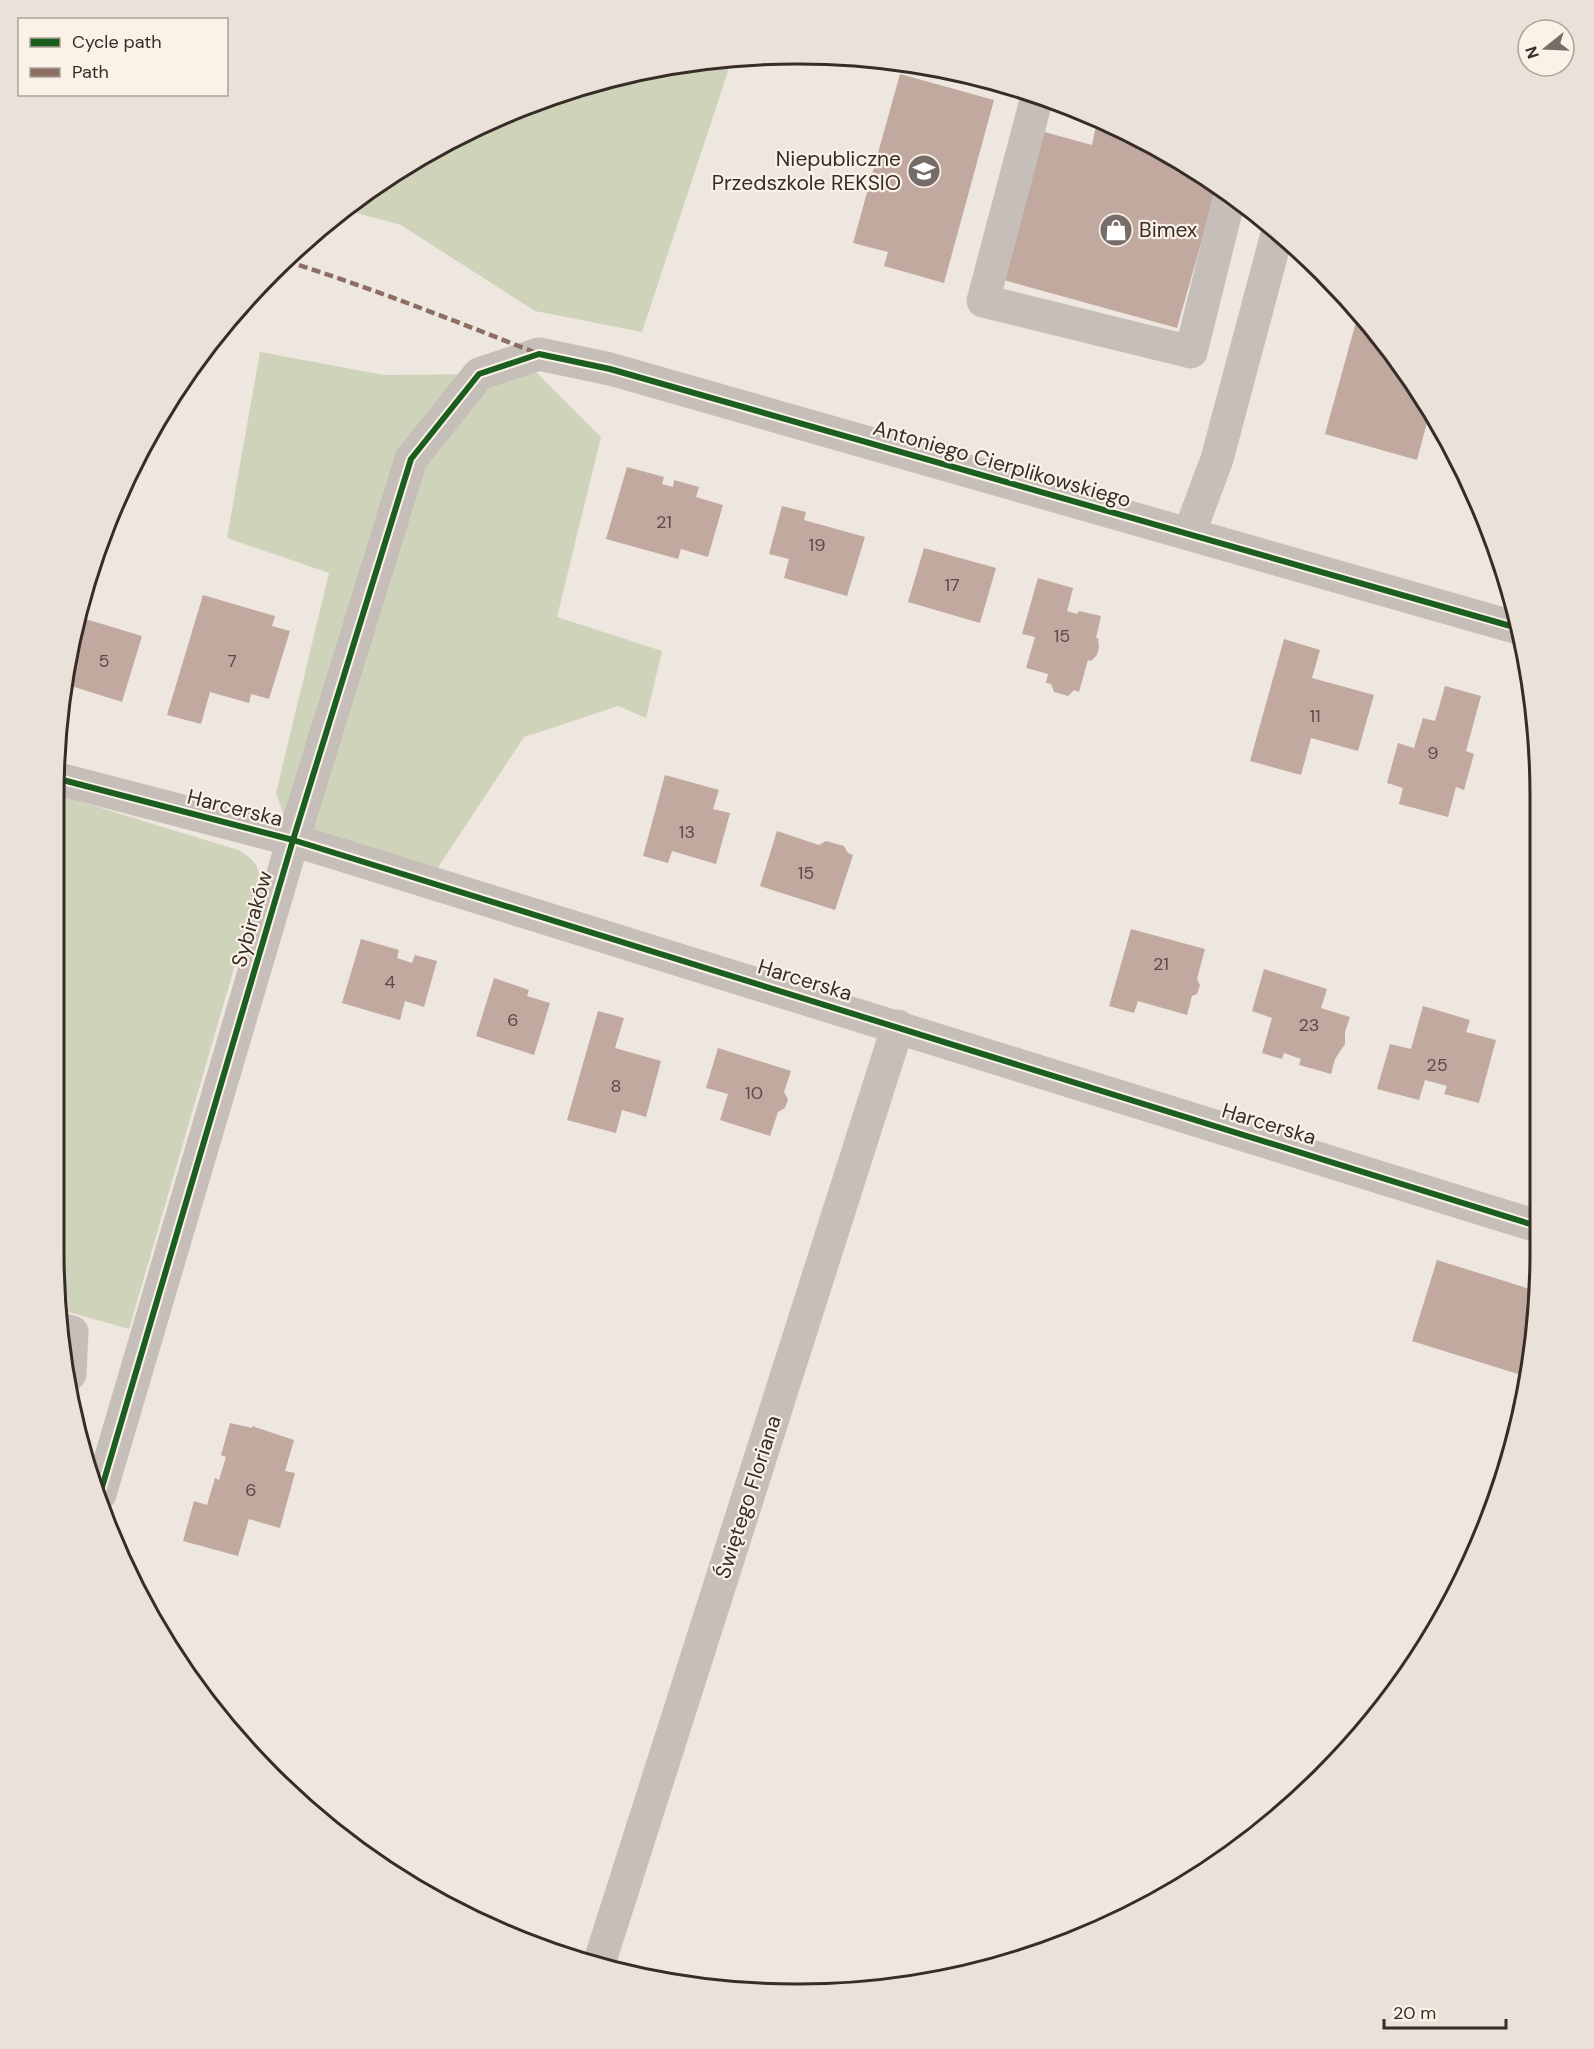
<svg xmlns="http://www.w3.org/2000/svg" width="1594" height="2049" viewBox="0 0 1594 2049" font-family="'DM Sans',sans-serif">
<rect width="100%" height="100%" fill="#ede7e0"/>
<g fill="#cfd3b9">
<polygon points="732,59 642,332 535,311 401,225 346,210 425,154 558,94 700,60"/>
<polygon points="260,352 384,375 479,374 523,359 601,437 557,617 662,651 646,718 618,706 524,737 429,881 293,840 276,793 329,573 227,538"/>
<path d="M55,794L238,850C252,858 258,863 260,879L129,1329L62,1310L54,1252Z"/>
</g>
<g fill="#c2a9a0">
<polygon points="900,74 994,100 944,283 884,266 888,252 853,243"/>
<polygon points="1096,126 1137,138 1170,158 1168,166 1194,173 1217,187 1177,328 1000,279 1041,131 1092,145"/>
<polygon points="1359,311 1438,422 1428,419 1417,460 1325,434"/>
<polygon points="627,467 664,477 662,484 673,487 674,480 699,487 696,497 723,505 708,557 681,549 678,559 606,539"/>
<polygon points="782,506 806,512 804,520 865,537 847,596 784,578 789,559 769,554"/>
<polygon points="924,548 996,568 980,623 908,602"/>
<polygon points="1038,578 1073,588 1067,611 1077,614 1079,611 1101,616 1096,638 1098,638 1099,647 1097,655 1091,661 1088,660 1079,692 1074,690 1068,696 1054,692 1051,684 1046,683 1048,674 1026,668 1035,637 1022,634"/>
<polygon points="203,595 275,616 272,626 290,631 269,699 251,694 249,703 210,692 201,724 167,715"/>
<polygon points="82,618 142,636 122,702 68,685"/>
<polygon points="1284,639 1320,650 1312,678 1374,695 1358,751 1311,738 1301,775 1250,761"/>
<polygon points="1445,686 1481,696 1466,751 1474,754 1464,790 1456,787 1448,817 1399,804 1403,788 1387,783 1398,743 1414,748 1423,718 1435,721"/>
<polygon points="665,775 719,790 713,809 730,813 716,864 672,851 668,863 643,856"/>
<polygon points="777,831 819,845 826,841 844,846 848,853 853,855 835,910 760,886"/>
<polygon points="1131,929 1205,949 1197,979 1200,985 1197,994 1192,996 1187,1015 1138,1001 1134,1013 1109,1006"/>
<polygon points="361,939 399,950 397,958 412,963 415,955 437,961 424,1007 405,1001 400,1020 342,1003"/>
<polygon points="1264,969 1327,989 1321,1008 1350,1017 1345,1032 1345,1044 1335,1059 1331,1074 1299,1065 1301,1059 1284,1053 1282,1059 1262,1053 1272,1018 1252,1011"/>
<polygon points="494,978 529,990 527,996 550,1003 534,1055 476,1036"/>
<polygon points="1423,1006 1470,1020 1466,1032 1496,1040 1479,1103 1444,1094 1447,1086 1425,1080 1419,1100 1377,1089 1390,1044 1411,1049"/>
<polygon points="598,1011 624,1018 615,1048 661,1061 646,1117 622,1110 616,1133 567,1120"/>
<polygon points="718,1048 791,1071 784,1092 788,1099 785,1108 778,1112 770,1136 720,1120 728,1094 706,1088"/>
<polygon points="1437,1260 1536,1291 1528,1377 1412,1341"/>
<polygon points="230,1423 252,1428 252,1426 294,1440 285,1471 295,1473 280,1528 249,1519 238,1556 183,1541 194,1501 207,1505 215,1478 219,1480 226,1457 221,1455"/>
</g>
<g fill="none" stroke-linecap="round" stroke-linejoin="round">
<g stroke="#c6bfb9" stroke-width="33">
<polyline points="1037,97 983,301 1191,352 1230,195"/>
<polyline points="1189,534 1217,459 1277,234"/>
<polyline points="55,778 293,840 1540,1227"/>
<polyline points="64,1330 72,1332 70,1374"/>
<polyline points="100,1494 293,840 411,459 479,374 539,354 610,369 1514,627"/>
<polyline points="598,1967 898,1026"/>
</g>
<path stroke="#8d6e63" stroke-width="4.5" stroke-dasharray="9 4.5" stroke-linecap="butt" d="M286,261C372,288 455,321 539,354"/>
<defs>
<g id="cycleway">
<polyline points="55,778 293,840 1540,1227"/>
<polyline points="100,1494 293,840 411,459 479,374 539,354 610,369 1514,627"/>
</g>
</defs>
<use href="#cycleway" stroke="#faf1e7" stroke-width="10"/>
<use href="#cycleway" stroke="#1b5e20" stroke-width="6"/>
</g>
<defs>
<symbol id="school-disc" viewBox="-11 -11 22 22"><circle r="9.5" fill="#776d68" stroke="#faf1e7"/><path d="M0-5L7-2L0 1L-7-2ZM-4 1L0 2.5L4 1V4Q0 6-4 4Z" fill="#fff"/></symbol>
<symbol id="shop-disc" viewBox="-11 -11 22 22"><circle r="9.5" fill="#776d68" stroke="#faf1e7"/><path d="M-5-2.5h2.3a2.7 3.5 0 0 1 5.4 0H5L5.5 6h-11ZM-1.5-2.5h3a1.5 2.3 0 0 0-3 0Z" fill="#fff"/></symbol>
</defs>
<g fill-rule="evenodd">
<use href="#school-disc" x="905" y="152" width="38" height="38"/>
<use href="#shop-disc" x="1097" y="211" width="38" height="38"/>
</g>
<g text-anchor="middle" stroke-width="4.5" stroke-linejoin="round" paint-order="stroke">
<g font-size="18" fill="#5a4b45">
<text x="664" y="528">21</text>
<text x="817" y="551">19</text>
<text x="952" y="591">17</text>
<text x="1062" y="642">15</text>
<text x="104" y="667">5</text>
<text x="232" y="667">7</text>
<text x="1315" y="722">11</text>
<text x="1433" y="759">9</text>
<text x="687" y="838">13</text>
<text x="806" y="879">15</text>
<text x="1161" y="970">21</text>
<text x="390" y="988">4</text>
<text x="513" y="1026">6</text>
<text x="1309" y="1031">23</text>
<text x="1437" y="1071">25</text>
<text x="616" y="1092">8</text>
<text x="754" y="1099">10</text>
<text x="251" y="1496">6</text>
</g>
<g font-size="21" fill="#372c27" stroke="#faf1e7" text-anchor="end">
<text x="901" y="166">Niepubliczne<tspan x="901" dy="24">Przedszkole REKSIO</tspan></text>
<text x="1139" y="237" text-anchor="start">Bimex</text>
</g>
<g font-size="21" fill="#372c27" stroke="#faf1e7">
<text transform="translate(1002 464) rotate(16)" y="7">Antoniego Cierplikowskiego</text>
<text transform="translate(235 808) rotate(14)" y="7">Harcerska</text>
<text transform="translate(252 919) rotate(-74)" y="7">Sybiraków</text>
<text transform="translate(805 980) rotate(17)" y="7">Harcerska</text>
<text transform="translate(1269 1124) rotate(17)" y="7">Harcerska</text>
<text transform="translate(748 1497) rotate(-72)" y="7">Świętego Floriana</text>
</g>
</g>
<path d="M0 0H1594V2049H0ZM796 64H798A732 732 0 0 1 1530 796V1252A732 732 0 0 1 798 1984H796A732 732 0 0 1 64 1252V796A732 732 0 0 1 796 64Z" fill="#eae1d8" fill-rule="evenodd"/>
<path fill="none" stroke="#372c27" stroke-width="3" d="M796 64H798A732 732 0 0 1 1530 796V1252A732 732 0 0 1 798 1984H796A732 732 0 0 1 64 1252V796A732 732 0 0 1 796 64Z"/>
<rect x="18" y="18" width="210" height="78" fill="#faf1e7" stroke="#aca29a" stroke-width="1.5"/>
<rect x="30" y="38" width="30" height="9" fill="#1b5e20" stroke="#aca29a" stroke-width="1.5"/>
<text x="72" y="48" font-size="18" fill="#372c27">Cycle path</text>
<rect x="30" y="68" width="30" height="9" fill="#8d6e63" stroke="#aca29a" stroke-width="1.5"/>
<text x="72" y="78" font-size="18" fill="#372c27">Path</text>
<g transform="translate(1546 48) rotate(252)"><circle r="28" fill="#faf1e7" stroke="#aca29a" stroke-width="1.5"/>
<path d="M0-4.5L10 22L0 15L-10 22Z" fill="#776d68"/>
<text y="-9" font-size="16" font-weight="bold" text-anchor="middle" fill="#372c27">N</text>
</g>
<path d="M1384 2019v9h122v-9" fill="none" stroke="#372c27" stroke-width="3"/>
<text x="1393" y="2019" font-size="18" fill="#372c27" stroke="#faf1e7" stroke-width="4.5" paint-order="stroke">20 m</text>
</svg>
